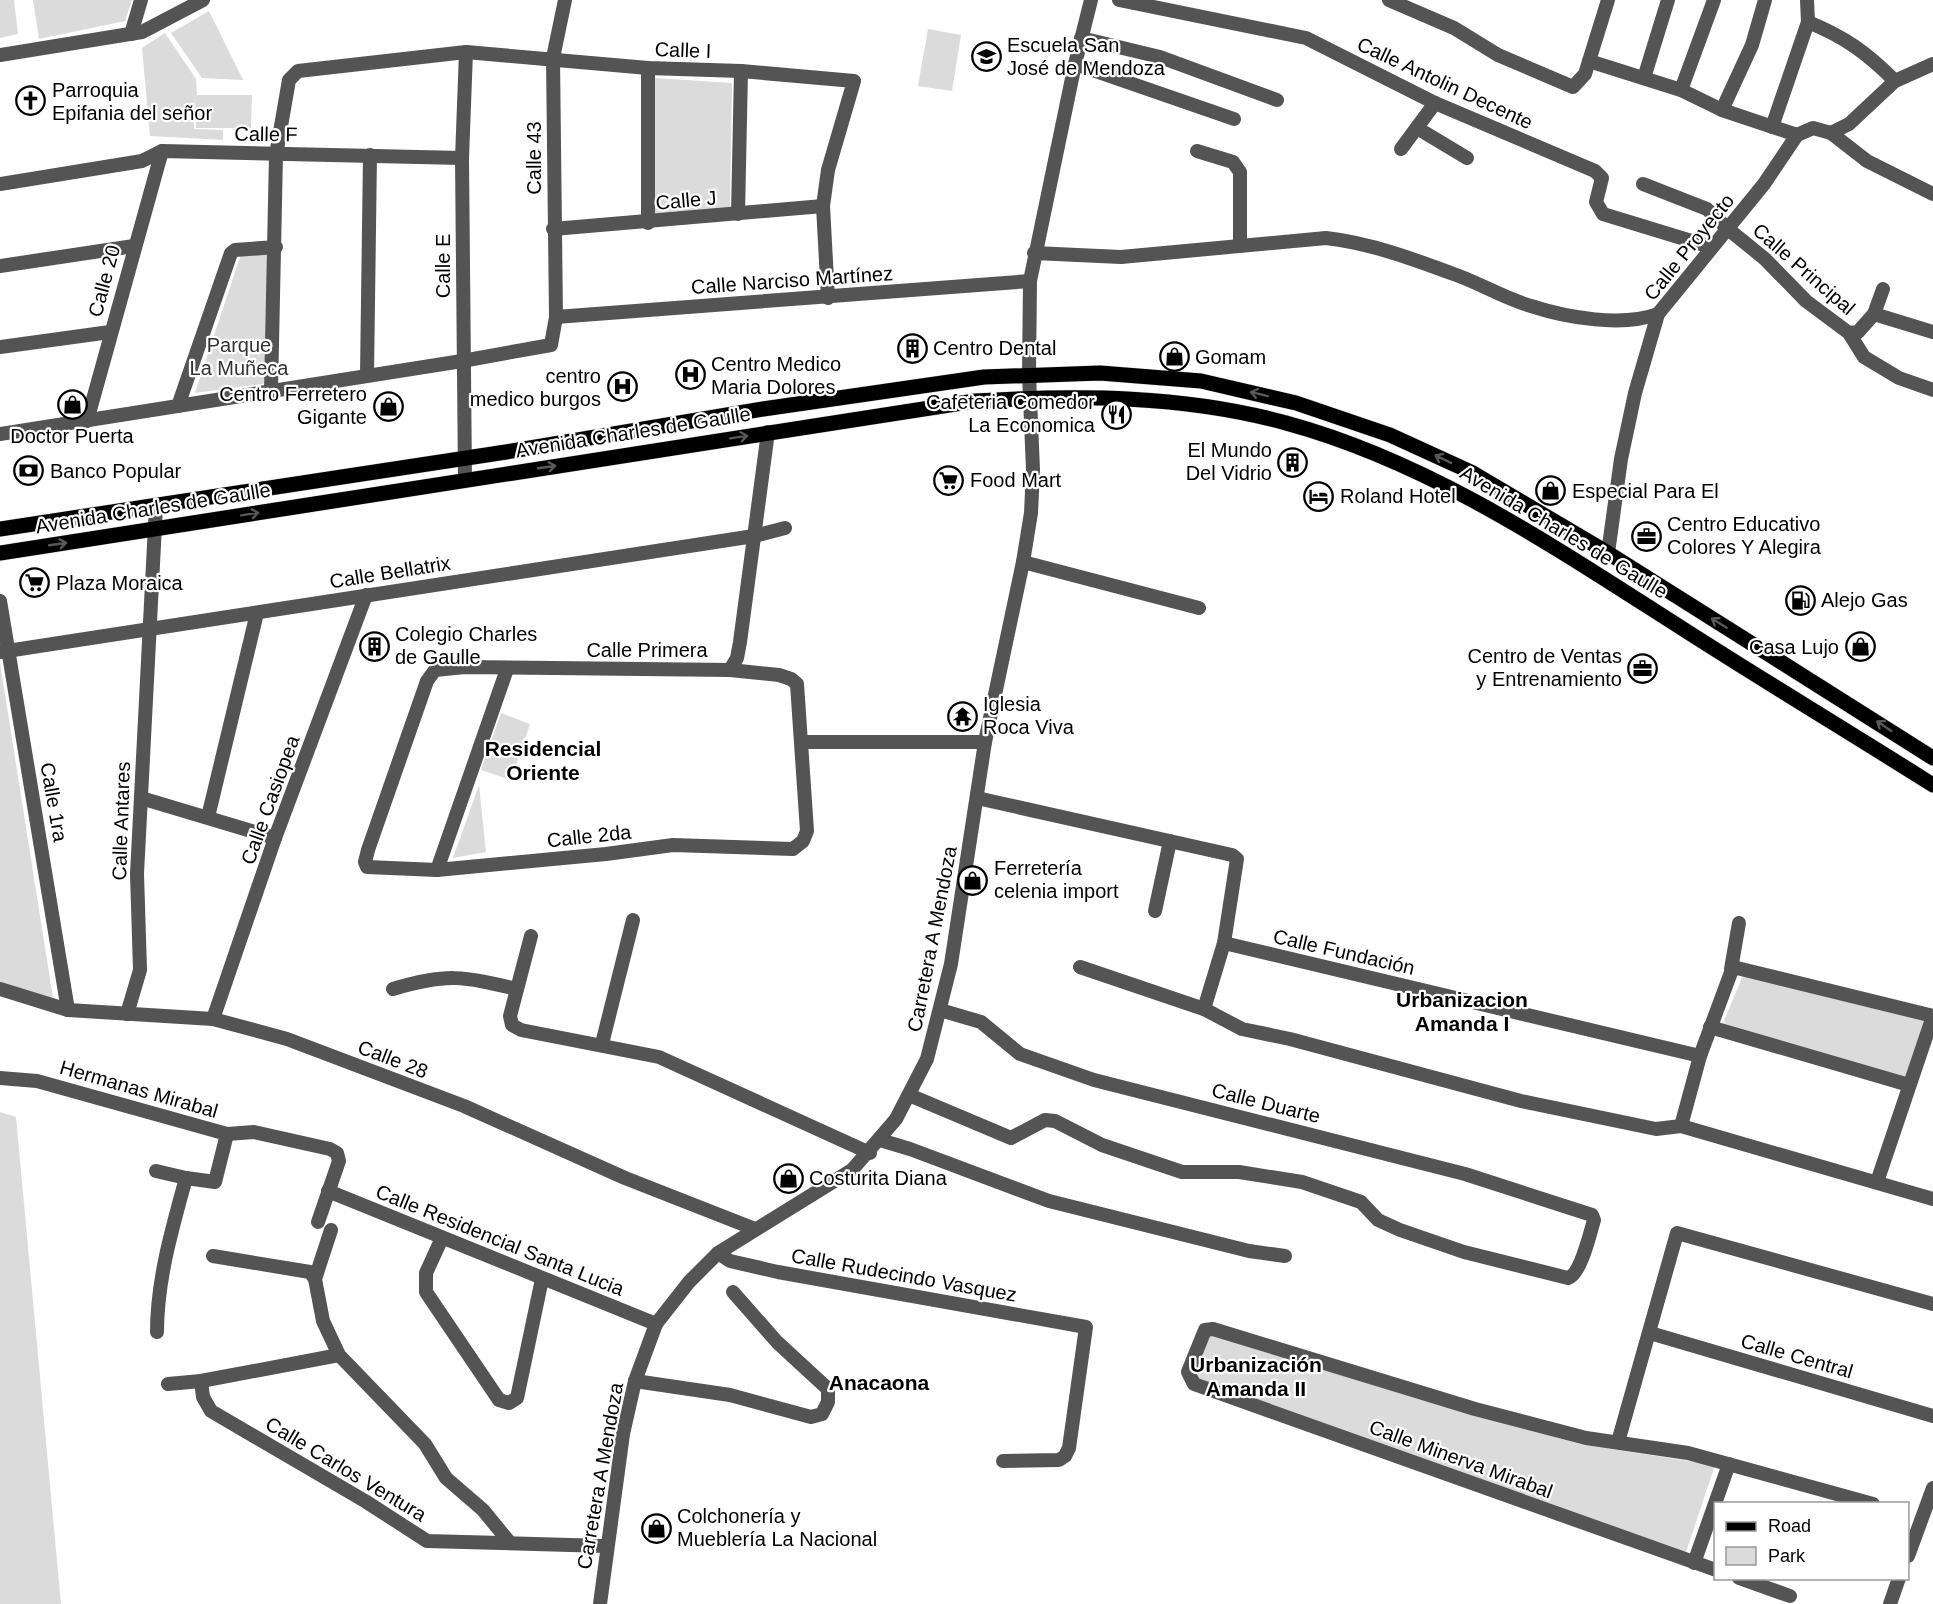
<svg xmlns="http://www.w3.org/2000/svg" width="1933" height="1604" viewBox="0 0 1933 1604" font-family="Helvetica,sans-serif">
<rect width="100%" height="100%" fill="#fff"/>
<g fill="#dbdbdb">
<polygon points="0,0 14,0 18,34 0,38"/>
<polygon points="33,0 132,0 125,21 39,39"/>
<polygon points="209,11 243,80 202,78 171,33"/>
<polygon points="928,29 961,35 952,91 918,86"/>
<polygon points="165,33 196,79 197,95 252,95 251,128 196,128 195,94 194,129 223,130 223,140 150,136 142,48"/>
<polygon points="655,78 732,83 730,208 654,213"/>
<polygon points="272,251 269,383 195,393 241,254"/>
<polygon points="0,663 53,998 0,982"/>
<polygon points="501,713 530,724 511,780 481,770"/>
<polygon points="479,785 486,852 453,858"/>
<polygon points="1744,973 1925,1018 1905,1080 1723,1023"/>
<polygon points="0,1099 0,1112 16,1117 61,1604 0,1604"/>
<polygon points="1210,1333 1415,1398 1584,1445 1715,1465 1684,1558 1192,1377"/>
</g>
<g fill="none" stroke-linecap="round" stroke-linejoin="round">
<defs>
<g id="major">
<polyline points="0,529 506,452 763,409 984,377 1100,373 1201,381 1296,403 1390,435 1471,472 1608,553 1933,758"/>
<path d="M0,553L975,401C1079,395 1184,395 1286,423C1430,462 1556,548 1680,627C1764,681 1849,732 1933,785"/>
</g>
</defs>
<use href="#major" stroke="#dbdbdb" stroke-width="16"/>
<g stroke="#545454" stroke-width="14">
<polyline points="1119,0 1306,38 1435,103 1595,171 1602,178 1596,202 1603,214 1711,247"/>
<polyline points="1389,0 1454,28 1498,55 1573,87 1585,74 1608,0"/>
<path d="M1808,22C1845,37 1867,53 1895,81"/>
<polyline points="131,34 141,0"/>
<polyline points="1081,38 1160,57 1277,100"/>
<polyline points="0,55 142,32 203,0"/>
<polyline points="1589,61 1681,90 1722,110 1797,135"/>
<polyline points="1075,64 1234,119"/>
<polyline points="1644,78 1668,0"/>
<polyline points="1681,90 1714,0"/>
<polyline points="1722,110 1752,45 1765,0"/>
<polyline points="1772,127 1808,22 1807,0"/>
<polyline points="1417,128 1467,158"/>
<polyline points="1831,133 1867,161 1933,194"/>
<polyline points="1401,149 1435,103"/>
<polyline points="1197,151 1233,162 1240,172 1240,246"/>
<polyline points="0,184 142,161 162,151 462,158"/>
<polyline points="1643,184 1707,209 1728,229 1765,259 1806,301 1849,333 1864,357 1899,378 1933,390"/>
<polyline points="738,214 741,71"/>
<polyline points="648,223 648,68"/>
<polyline points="553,229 823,206"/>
<path d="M1034,253L1121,257L1326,238C1371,243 1416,260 1459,276C1483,285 1506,299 1531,306C1568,318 1622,327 1658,314"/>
<polyline points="0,266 134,246"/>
<polyline points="1874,314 1883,289"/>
<polyline points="556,317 1030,281"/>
<polyline points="1849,333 1858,332 1874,314 1933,332"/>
<polyline points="0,347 110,332"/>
<polyline points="367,375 370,155"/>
<polyline points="271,391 276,155 289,80 298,71 466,52 648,68 741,71 854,81 828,170 823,206 828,298"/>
<polyline points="178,406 231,253 235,250 276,247"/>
<polyline points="87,421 162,151"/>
<polyline points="0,434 462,361 551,345 556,317 553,58 565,0"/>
<polyline points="465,479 462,158 466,52"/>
<polyline points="1608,553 1621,459 1635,393 1658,314 1764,184 1797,135 1813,128 1831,133 1849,124 1895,81 1933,64"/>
<polyline points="1023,562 1199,608"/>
<polyline points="0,601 68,1010"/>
<polyline points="0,652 754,536 785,528"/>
<polygon points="465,667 730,670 779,675 791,679 797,684 807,831 803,841 793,849 673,845 606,854 437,870 367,867 365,862 368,850 427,681 435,670"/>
<polyline points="730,670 737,658 740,642 768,432"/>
<polyline points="803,742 985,742"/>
<polyline points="141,798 275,838"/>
<polyline points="977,798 1232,855 1237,859 1224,943 1204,1009"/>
<polyline points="208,817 257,613"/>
<polyline points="437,870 507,669"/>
<polyline points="1155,911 1170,841"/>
<polyline points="531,936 510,1016 512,1025 521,1030 659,1057 870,1153"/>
<polyline points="1224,943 1700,1056"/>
<polyline points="1080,967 1204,1009 1242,1029 1290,1039 1521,1101 1656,1129 1681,1126 1933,1199"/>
<polyline points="1731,969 1739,923"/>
<polyline points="0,989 68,1010 213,1019 287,1039 464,1106 625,1178 755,1229"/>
<path d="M393,989C447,973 462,976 517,989"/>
<polyline points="127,1014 140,970 137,874 156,506"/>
<polyline points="213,1019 275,838 366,595"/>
<polyline points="1710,1027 1909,1085"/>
<polyline points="602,1044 633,920"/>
<polyline points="0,1078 37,1081 227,1134 254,1132 330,1149 337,1153 339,1161 318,1222"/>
<path d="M909,1095L1011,1138L1045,1120L1055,1121L1102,1145L1182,1172H1239L1302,1182L1361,1202L1378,1220L1400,1230L1464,1252L1568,1278C1581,1274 1590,1233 1594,1220L1592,1215L1465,1174L1094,1080L1020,1054L981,1022L940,1010"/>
<polyline points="1681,1126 1700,1056 1733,967 1933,1016"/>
<polyline points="880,1140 910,1149 1049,1201 1249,1251 1285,1256"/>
<polyline points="156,1171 186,1178 215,1182 227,1134"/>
<polyline points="1877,1182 1933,1016"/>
<polyline points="328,1191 656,1324"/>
<polyline points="331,1230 315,1279 323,1321 339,1355 425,1444 446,1478 483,1510 510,1543"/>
<polyline points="442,1238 426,1273 426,1292 499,1400 509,1403 517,1398 542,1279"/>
<polyline points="718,1253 730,1261 778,1272 1086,1327 1069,1448 1065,1456 1059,1460 1003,1461"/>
<polyline points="213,1256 310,1272 315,1279"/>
<path d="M157,1332C157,1280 172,1229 186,1178"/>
<polyline points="1650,1333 1933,1416"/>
<polyline points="201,1381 203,1397 211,1411 365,1501 427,1541 606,1546"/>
<polyline points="635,1381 730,1395 811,1417 822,1414 828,1402 828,1389 777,1342 733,1292"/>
<polyline points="168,1384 201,1381 339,1355"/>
<polyline points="1618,1442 1677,1233 1933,1304"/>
<polyline points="1908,1556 1933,1488"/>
<polyline points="1694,1563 1729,1464"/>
<polyline points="1716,1570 1194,1384 1188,1372 1205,1330 1213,1329 1475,1409 1586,1438 1688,1453 1873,1504"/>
<polyline points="1739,1578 1790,1596"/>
<polyline points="600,1604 623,1434 635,1381 656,1324 689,1282 718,1253 852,1170 896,1119 927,1059 951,964 985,742 1023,562 1031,513 1033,470 1029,374 1030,281 1075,64 1091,0"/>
<polyline points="1890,1604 1899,1578"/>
</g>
<use href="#major" stroke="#000" stroke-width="15"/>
</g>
<defs><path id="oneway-shaft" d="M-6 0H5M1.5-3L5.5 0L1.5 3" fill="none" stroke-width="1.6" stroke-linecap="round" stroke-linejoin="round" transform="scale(1.5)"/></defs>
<g stroke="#595959">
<use href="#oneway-shaft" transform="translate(1259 394) rotate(-166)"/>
<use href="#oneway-shaft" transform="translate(739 437) rotate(-9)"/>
<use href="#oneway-shaft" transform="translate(1443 459) rotate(-154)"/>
<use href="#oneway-shaft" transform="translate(547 467) rotate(-8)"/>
<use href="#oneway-shaft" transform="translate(250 514) rotate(-9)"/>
<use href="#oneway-shaft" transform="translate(58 544) rotate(-8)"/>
<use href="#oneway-shaft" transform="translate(1719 623) rotate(-148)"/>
<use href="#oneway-shaft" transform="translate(1884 726) rotate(-146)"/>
</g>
<defs>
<symbol id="school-ring" viewBox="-11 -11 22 22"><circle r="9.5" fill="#fff" stroke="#000" stroke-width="1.5"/><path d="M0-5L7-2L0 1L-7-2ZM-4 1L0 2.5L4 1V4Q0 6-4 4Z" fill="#000"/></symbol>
<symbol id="church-ring" viewBox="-11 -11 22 22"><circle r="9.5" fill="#fff" stroke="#000" stroke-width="1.5"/><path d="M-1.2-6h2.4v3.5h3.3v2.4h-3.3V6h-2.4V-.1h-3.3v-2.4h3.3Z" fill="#000"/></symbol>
<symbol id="building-ring" viewBox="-11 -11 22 22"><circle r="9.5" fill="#fff" stroke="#000" stroke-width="1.5"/><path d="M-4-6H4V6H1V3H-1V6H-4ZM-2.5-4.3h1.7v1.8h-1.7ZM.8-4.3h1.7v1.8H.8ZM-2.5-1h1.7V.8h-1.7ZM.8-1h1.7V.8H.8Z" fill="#000"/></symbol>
<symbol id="shop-ring" viewBox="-11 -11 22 22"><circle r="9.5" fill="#fff" stroke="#000" stroke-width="1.5"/><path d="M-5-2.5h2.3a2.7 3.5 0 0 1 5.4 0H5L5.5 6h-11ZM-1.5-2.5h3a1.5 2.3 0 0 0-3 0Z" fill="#000"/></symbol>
<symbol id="hospital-ring" viewBox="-11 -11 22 22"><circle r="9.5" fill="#fff" stroke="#000" stroke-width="1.5"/><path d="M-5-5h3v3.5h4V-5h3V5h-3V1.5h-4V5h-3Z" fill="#000"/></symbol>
<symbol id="restaurant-ring" viewBox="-11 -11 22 22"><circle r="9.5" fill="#fff" stroke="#000" stroke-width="1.5"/><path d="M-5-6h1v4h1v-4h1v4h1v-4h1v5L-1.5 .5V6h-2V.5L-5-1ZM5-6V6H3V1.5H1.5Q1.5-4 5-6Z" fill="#000"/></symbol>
<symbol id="bank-ring" viewBox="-11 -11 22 22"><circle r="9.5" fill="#fff" stroke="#000" stroke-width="1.5"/><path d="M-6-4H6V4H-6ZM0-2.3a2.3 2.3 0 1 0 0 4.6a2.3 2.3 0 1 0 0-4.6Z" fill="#000"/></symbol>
<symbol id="supermarket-ring" viewBox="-11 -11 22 22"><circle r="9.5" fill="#fff" stroke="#000" stroke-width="1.5"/><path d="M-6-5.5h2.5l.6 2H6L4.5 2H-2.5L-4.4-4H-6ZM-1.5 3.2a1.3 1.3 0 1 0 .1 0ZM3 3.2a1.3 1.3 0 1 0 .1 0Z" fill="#000"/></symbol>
<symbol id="hotel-ring" viewBox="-11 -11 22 22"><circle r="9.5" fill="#fff" stroke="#000" stroke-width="1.5"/><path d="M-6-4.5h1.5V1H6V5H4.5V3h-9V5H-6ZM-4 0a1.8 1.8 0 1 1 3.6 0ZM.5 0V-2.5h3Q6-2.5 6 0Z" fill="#000"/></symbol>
<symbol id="office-ring" viewBox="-11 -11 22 22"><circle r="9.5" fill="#fff" stroke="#000" stroke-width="1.5"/><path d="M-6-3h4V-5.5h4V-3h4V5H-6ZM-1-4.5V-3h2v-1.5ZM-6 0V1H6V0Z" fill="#000"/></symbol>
<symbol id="fuel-ring" viewBox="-11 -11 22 22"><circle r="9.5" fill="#fff" stroke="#000" stroke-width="1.5"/><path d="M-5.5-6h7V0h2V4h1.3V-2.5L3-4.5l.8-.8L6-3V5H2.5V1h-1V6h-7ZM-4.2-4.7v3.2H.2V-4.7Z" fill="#000"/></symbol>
<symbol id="temple-ring" viewBox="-11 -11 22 22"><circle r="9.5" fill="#fff" stroke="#000" stroke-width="1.5"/><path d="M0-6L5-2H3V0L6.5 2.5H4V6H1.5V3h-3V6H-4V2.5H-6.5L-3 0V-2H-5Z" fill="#000"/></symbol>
</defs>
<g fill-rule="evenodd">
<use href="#school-ring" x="970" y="40" width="33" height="33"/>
<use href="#church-ring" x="14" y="84" width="33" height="33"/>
<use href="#building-ring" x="896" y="332" width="33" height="33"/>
<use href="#shop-ring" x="1158" y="340" width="33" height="33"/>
<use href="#hospital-ring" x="674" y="358" width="33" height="33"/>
<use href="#hospital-ring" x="606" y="370" width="33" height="33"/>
<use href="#shop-ring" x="56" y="388" width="33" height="33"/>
<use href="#shop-ring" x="372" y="390" width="33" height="33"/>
<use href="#restaurant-ring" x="1100" y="398" width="33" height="33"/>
<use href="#building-ring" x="1276" y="446" width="33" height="33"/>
<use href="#bank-ring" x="12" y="454" width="33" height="33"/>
<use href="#supermarket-ring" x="932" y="464" width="33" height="33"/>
<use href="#shop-ring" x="1534" y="474" width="33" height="33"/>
<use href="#hotel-ring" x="1302" y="480" width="33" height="33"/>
<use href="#office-ring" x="1630" y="520" width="33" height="33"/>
<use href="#supermarket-ring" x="18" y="566" width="33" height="33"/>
<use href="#fuel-ring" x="1784" y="584" width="33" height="33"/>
<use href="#building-ring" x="358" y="630" width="33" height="33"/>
<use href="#shop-ring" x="1844" y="630" width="33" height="33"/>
<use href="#office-ring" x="1626" y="652" width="33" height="33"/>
<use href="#temple-ring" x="946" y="700" width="33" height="33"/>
<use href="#shop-ring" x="956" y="864" width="33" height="33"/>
<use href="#shop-ring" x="772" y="1162" width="33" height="33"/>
<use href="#shop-ring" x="640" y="1512" width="33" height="33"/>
</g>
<g text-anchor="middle" stroke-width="4.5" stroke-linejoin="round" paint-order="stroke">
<g font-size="20" fill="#000" stroke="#fff" text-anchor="start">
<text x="1007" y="52">Escuela San<tspan x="1007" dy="23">José de Mendoza</tspan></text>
<text x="52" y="97">Parroquia<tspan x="52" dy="23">Epifania del señor</tspan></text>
<text x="933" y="355">Centro Dental</text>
<text x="1195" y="364">Gomam</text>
<text x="711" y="371">Centro Medico<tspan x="711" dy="23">Maria Dolores</tspan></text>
<text x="601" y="383" text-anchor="end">centro<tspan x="601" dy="23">medico burgos</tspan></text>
<text x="367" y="401" text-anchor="end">Centro Ferretero<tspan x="367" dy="23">Gigante</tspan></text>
<text x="1095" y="409" text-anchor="end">Cafeteria Comedor<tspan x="1095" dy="23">La Economica</tspan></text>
<text x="72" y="443" text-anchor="middle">Doctor Puerta</text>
<text x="1272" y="457" text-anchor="end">El Mundo<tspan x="1272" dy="23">Del Vidrio</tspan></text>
<text x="50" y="478">Banco Popular</text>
<text x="970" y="487">Food Mart</text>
<text x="1572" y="498">Especial Para El</text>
<text x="1340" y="503">Roland Hotel</text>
<text x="1667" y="531">Centro Educativo<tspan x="1667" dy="23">Colores Y Alegira</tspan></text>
<text x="56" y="590">Plaza Moraica</text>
<text x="1821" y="607">Alejo Gas</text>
<text x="395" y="641">Colegio Charles<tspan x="395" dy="23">de Gaulle</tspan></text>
<text x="1839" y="654" text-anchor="end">Casa Lujo</text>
<text x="1622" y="663" text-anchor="end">Centro de Ventas<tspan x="1622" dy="23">y Entrenamiento</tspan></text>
<text x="983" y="711">Iglesia<tspan x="983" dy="23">Roca Viva</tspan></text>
<text x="994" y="875">Ferretería<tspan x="994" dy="23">celenia import</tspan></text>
<text x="809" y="1185">Costurita Diana</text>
<text x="677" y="1523">Colchonería y<tspan x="677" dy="23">Mueblería La Nacional</tspan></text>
</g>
<g font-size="20" fill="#000" stroke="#fff">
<text transform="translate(683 50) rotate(2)" y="7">Calle I</text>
<text transform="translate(1445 83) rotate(25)" y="7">Calle Antolin Decente</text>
<text transform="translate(266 134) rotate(1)" y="7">Calle F</text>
<text transform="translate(534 158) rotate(-90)" y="7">Calle 43</text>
<text transform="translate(686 200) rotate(-5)" y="7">Calle J</text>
<text transform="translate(1689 247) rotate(-51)" y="7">Calle Proyecto</text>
<text transform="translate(443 266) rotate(-90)" y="7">Calle E</text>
<text transform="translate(1804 269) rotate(41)" y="7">Calle Principal</text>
<text transform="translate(792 280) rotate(-4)" y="7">Calle Narciso Martínez</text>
<text transform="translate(104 281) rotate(-75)" y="7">Calle 20</text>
<text transform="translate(633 432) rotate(-9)" y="7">Avenida Charles de Gaulle</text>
<text transform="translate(153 508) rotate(-9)" y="7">Avenida Charles de Gaulle</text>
<text transform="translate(1564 532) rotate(31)" y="7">Avenida Charles de Gaulle</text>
<text transform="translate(390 572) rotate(-9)" y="7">Calle Bellatrix</text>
<text x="647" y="657">Calle Primera</text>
<text transform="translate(270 800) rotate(-70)" y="7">Calle Casiopea</text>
<text transform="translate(54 802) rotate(80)" y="7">Calle 1ra</text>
<text transform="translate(121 821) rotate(-88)" y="7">Calle Antares</text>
<text transform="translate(589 836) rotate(-6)" y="7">Calle 2da</text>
<text transform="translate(932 939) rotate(-79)" y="7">Carretera A Mendoza</text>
<text transform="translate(1344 952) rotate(13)" y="7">Calle Fundación</text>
<text transform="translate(393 1059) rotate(21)" y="7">Calle 28</text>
<text transform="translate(139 1089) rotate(16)" y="7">Hermanas Mirabal</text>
<text transform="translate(1266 1103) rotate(14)" y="7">Calle Duarte</text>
<text transform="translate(500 1240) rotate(22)" y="7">Calle Residencial Santa Lucia</text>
<text transform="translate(904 1275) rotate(10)" y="7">Calle Rudecindo Vasquez</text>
<text transform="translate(1797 1356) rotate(16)" y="7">Calle Central</text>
<text transform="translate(1461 1459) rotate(20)" y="7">Calle Minerva Mirabal</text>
<text transform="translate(346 1469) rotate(31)" y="7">Calle Carlos Ventura</text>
<text transform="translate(600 1476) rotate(-80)" y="7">Carretera A Mendoza</text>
</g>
<g font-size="20" fill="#323232" stroke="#fff">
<text x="239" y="352">Parque<tspan x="239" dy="23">La Muñeca</tspan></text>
</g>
<g font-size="21" font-weight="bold" fill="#000" stroke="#fff">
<text x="543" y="756">Residencial<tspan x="543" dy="24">Oriente</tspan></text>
<text x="1462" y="1007">Urbanizacion<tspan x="1462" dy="24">Amanda I</tspan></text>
<text x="1256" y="1372">Urbanización<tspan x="1256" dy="24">Amanda II</tspan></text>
<text x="879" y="1390">Anacaona</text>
</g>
</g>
<rect x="1714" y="1502" width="195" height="78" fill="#ffffff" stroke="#999999" stroke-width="1.5"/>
<rect x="1726" y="1522" width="30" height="9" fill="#000000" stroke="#999999" stroke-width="1.5"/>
<text x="1768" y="1532" font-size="18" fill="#000000">Road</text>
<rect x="1726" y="1547" width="30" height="18" fill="#dbdbdb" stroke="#999999" stroke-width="1.5"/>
<text x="1768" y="1562" font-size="18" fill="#000000">Park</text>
</svg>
